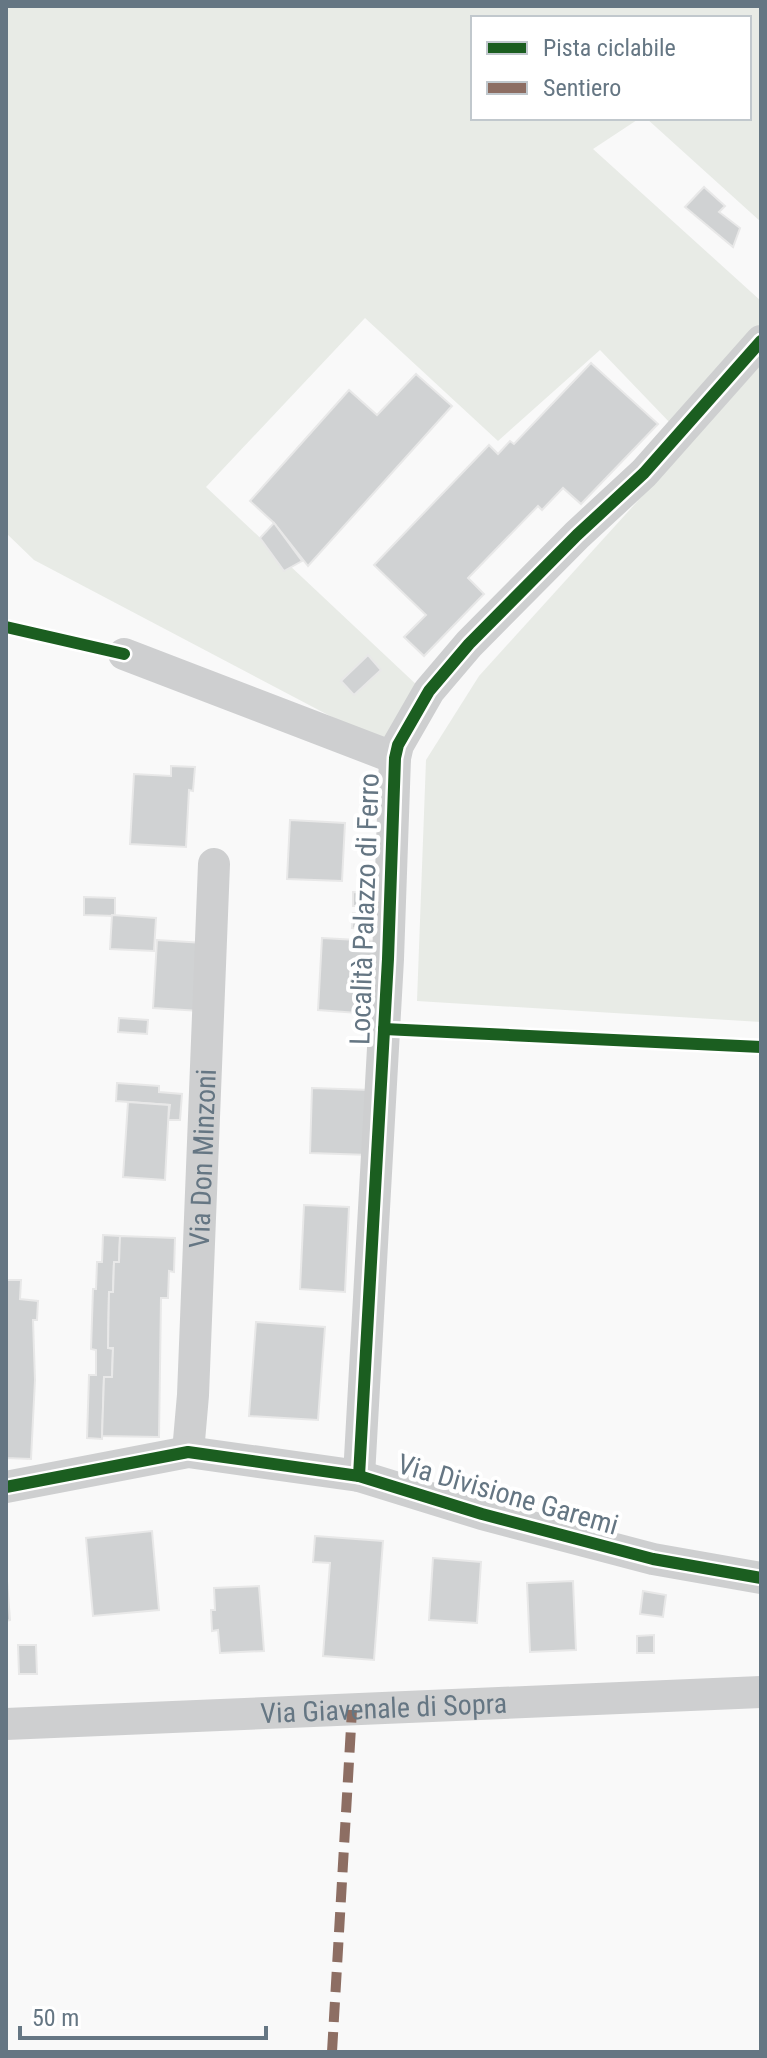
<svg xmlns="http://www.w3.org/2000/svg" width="767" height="2058" viewBox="0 0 767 2058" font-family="'Roboto Condensed',sans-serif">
<rect width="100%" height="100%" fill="#f9f9f9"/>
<g fill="#e8ebe6">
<polygon points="6,6 761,6 761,222 646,118 749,118 749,18 473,18 473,118 640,118 593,149 761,301 761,327 673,426 600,350 498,441 365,318 206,487 420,688 387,746 34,560 6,533"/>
<polygon points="761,365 761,1022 417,1001 426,760 479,676"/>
</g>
<g fill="#d0d2d3" stroke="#e8e8e8" stroke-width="2">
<polygon points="704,187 725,206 719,212 740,228 733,247 685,207"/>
<polygon points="591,363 658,424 581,504 563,488 542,510 538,506 468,578 484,594 424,656 404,637 426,615 374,565 489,445 498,454 510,441 514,444"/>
<polygon points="416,374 452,406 308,566 274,523 250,501 349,390 377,415"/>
<polygon points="274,523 302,561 284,571 260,538"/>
<polygon points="368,655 381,670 354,695 341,681"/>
<polygon points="171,766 195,767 193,791 189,790 186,847 130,844 134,774 171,776"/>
<polygon points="290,820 345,823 342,881 287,879"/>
<polygon points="353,892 374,893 373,906 353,906"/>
<polygon points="84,897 115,898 115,916 84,915"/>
<polygon points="353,913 371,914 370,929 352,928"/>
<polygon points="112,915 156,918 154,951 110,949"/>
<polygon points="322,938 375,941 371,1014 318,1010"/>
<polygon points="157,940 204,943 200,1011 153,1008"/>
<polygon points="119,1018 148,1020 147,1034 118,1032"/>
<polygon points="117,1083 159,1086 159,1092 182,1094 180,1120 168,1120 170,1105 116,1101"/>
<polygon points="312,1088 371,1090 370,1155 310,1153"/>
<polygon points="128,1102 169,1105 165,1180 123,1177"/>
<polygon points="304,1205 349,1207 345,1292 300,1289"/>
<polygon points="103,1235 120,1236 119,1262 114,1262 113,1292 109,1292 108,1348 113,1349 112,1377 104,1377 102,1439 87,1438 89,1375 96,1375 96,1350 91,1349 93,1289 96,1289 97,1262 102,1262"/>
<polygon points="120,1236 175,1238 174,1272 169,1271 168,1298 161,1298 159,1437 102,1436 104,1377 112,1377 113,1348 108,1348 109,1292 113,1292 114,1262 119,1262"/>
<polygon points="6,1280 21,1280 20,1299 38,1301 37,1320 33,1320 35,1380 31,1459 6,1458"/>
<polygon points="256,1322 325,1327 318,1420 249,1416"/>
<polygon points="152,1531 159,1610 93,1616 86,1538"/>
<polygon points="315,1536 383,1541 374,1660 323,1656 330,1563 313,1562"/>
<polygon points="433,1558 481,1562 477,1623 429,1620"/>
<polygon points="6,1568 10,1620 6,1621"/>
<polygon points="573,1581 576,1650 530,1652 527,1583"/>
<polygon points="259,1586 264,1651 220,1653 218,1630 212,1631 211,1610 215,1610 214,1588"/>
<polygon points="643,1591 666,1595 663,1617 640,1614"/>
<polygon points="654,1635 654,1653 637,1653 637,1636"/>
<polygon points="18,1645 36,1645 37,1674 19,1674"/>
</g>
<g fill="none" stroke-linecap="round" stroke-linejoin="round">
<g stroke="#cecfd0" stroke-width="32">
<polyline points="124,654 395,758"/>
<path id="s1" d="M188,1452L193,1395L214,864"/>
<polyline points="359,1476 388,959 395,758 398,745 429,691 469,644 577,535 644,473 761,341"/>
<polyline points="6,1487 188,1452 359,1476 482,1514 653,1559 761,1578"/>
<path id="s2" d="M6,1724L761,1692"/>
</g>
<polyline stroke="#8d6e63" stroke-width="10" stroke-dasharray="20 10" stroke-linecap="butt" points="332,2052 352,1710"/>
<defs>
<g id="cycleway">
<polyline points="6,627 124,654"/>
<polyline points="384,1029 761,1047"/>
<polyline points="359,1476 388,959 395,758 398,745 429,691 469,644 577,535 644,473 761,341"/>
<polyline points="6,1487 188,1452 359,1476 482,1514 653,1559 761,1578"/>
</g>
</defs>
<use href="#cycleway" stroke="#fff" stroke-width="17"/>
<use href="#cycleway" stroke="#1b5e20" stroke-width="12"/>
</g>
<g text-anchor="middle" stroke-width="8" stroke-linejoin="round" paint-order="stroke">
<g font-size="28" fill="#657683" stroke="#fff">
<text transform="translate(364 909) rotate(-88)" y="10">Località Palazzo di Ferro</text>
<text dy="10" stroke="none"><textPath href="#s1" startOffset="294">Via Don Minzoni</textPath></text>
<text transform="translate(508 1494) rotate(16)" y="10">Via Divisione Garemi</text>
<text dy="10" stroke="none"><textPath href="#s2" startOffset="378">Via Giavenale di Sopra</textPath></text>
</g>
</g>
<rect width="767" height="2058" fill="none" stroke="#657683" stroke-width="16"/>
<rect x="471" y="16" width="280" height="104" fill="#ffffff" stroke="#c1c8cd" stroke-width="2"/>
<rect x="487" y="42" width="40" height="12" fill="#1b5e20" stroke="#c1c8cd" stroke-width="2"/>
<text x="543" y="56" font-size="24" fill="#657683">Pista ciclabile</text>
<rect x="487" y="82" width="40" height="12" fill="#8d6e63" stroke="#c1c8cd" stroke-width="2"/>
<text x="543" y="96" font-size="24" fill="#657683">Sentiero</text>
<path d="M20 2026v12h246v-12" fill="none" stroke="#657683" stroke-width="4"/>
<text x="32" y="2026" font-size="24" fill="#657683" stroke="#ffffff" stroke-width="6" paint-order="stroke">50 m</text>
</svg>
